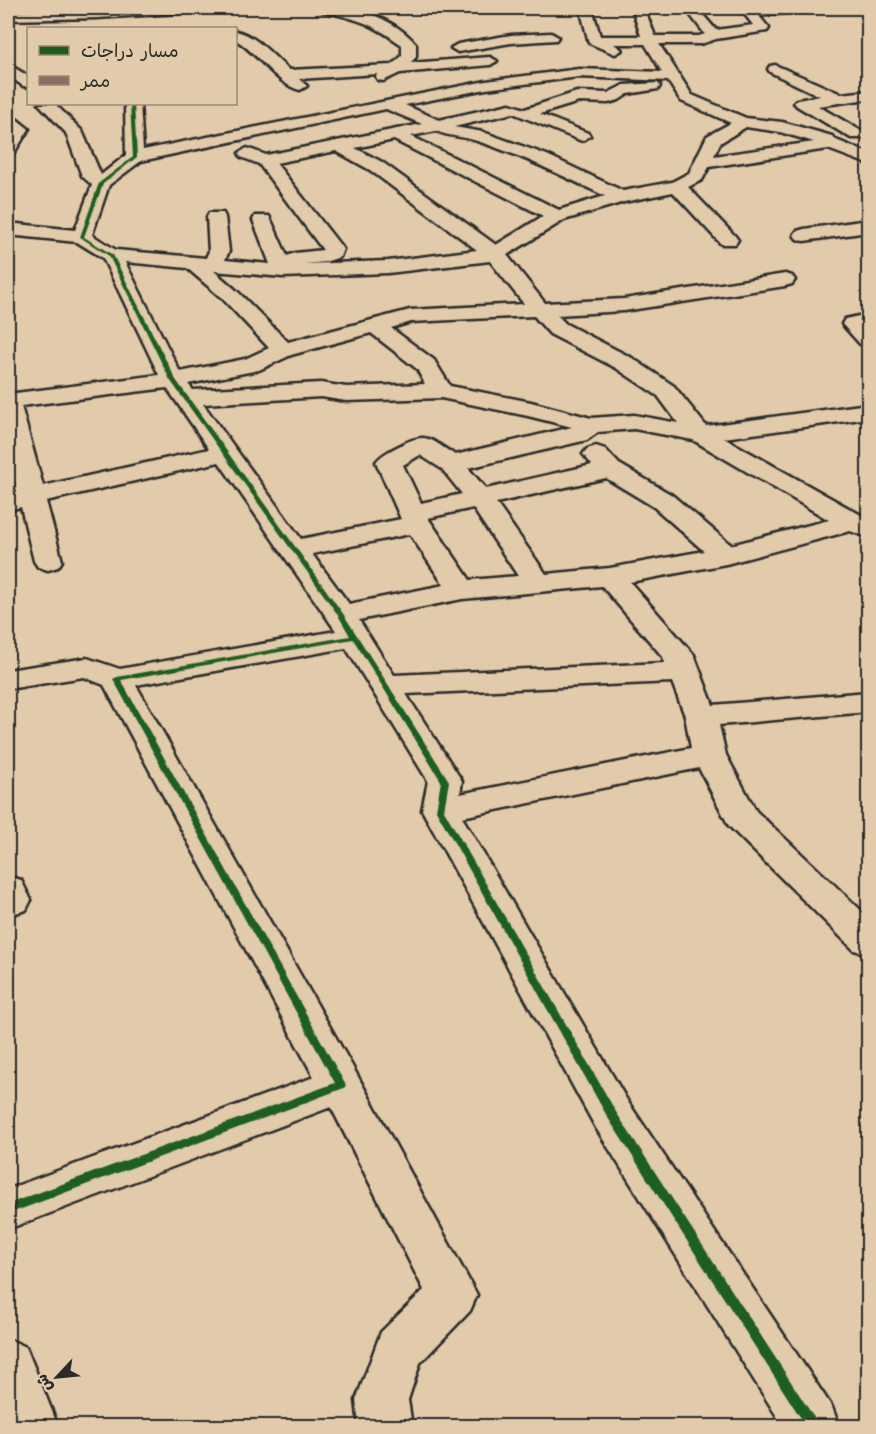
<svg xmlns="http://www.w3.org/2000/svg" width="876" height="1434" viewBox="0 0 876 1434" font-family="'Architects Daughter','Playpen Sans Arabic',sans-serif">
<rect width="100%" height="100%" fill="#e1cbaa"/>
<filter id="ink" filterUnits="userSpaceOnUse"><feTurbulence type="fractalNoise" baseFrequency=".0167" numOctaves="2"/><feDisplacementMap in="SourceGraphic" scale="12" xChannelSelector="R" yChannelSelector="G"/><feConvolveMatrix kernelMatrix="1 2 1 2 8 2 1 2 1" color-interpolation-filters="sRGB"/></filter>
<g filter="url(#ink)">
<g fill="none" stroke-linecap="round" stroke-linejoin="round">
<defs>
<g id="minor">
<polygon points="140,8 200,8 194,12 97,18 8,20 8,12"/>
<path d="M321,8C353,4 394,18 416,44V57L410,63L490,57L497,61L490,65L400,73L383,81L378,80L376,77L377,74L299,79L307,86L300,90C277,85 258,53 236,40V31C256,35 274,57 289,70L392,65L402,56V45C370,22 360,20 322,11Z"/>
<path d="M580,8H592L600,36H641L632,8H644L655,36H699L705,34L685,8H697L716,30L753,25L740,8H799L793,12L759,16L769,28L767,31L716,39L701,44H659L692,95L746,118L782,122L832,136L836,140L868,153V164L828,149L709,167L702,180L688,187L735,236L738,240L735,244H721L673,192L624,202L564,220L507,255L545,303L624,299L785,274L792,276L795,280L792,284L785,286L624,311L557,315L566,324L632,358L674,386L706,426L868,404V418L724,438L868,519V535L864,536L850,531L726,564L630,582L694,655L713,705L868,692V712L719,725L726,755L756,811L868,917V954L854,950L729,826L699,768L462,817L628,1102L832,1407L839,1426H783L596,1128L422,810L428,781L346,648L136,685L356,1073L477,1295L470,1311L420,1363L408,1400L412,1426H359L356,1400L381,1332L424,1290L331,1107L8,1229V1189L314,1077L104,685L84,677L8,689V670L87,658L120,669L336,631L219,462L46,501L62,561L58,567L48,570L38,567L34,561L21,507L8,510V494L17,492L8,450V394L159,375L103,258L77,242L8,235V223L75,230L92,185L82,176L66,133L39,104H55L82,131L101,175L126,155L125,104H140L143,150L486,81L579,69L662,72L645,44H614L622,50L615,54L589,43ZM579,77L668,81L681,101L731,123L707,136L689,173L672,182L623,191L547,155L483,132L454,127L513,113L582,141L590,136L588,133L540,114L579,102L608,103L619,100L628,94L658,89L660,86L658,83L624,85L608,93L577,92L525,109L510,104L439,120L405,105L486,89ZM386,109L422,124L266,155L247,148L239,153L241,157L259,164L323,250L295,253L287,256L271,220L269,216H255L253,220L270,264L225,260L229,251L225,217L223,213H209L207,217L209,251L206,258L116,250L92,235L109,185L141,161ZM746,127L780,132L814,142L714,156L720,143ZM436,131C450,137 463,136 477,141C521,155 563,176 605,196L559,210L411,136ZM394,140L543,216L496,245L382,162L355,148ZM336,151L370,170L477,250L388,261L303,264L325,262L340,257L343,249L276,163ZM490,261L524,304L410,310L288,342L237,291L214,271L283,277L388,273ZM125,262L187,268L223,299L269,348L245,359L180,372ZM534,316L550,334L616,368L658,396L678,423L634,415L591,418L531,402L450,386L434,360L391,328L411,322ZM371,333L417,369L425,384L346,387L321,383L193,390L188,384L259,370L291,355ZM167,388L209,449L43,486L21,406ZM321,397L346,401L441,398L528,416L572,427L455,455C427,437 426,431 395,448C388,452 381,455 376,462L401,519L301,539L203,404ZM634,429L693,440L829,520L731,545L672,495L619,464L605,449L596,446L587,449L583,454L592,465L486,489L468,468L587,440L598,432ZM420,455L442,469L462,494L421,503L403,465ZM606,478L654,507L704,551L610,568L546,574L496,503ZM473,508L518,576L470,580L428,518ZM410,534L444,585L349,604L312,554ZM602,586L663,657L665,663L394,675L359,620L462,599ZM672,682L685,716L691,748L460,794L462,781L406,694Z"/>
<polygon points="551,33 558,37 556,40 511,43 458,52 451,48 458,44 511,35"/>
<polygon points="8,64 28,76 28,87 23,86 8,75"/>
<polygon points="775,65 841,94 868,91 868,99 818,106 863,132 865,135 863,138 851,138 797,106 794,103 797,100 820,96 770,72 768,69 770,66"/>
<polygon points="8,115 14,117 29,129 14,153 8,154 8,137 12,130 8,127"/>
<polygon points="868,220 868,232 804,241 797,239 794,235 797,231 804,229"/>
<polygon points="868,314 868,346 860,344 842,324 845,319"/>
<polygon points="8,876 21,880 31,900 26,910 12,914 8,912"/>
<polygon points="8,1339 26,1347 58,1426 8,1426"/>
</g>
</defs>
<use href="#minor" stroke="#2b2b2b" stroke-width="5"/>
<use href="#minor" fill="#e1cbaa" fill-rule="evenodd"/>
<polyline stroke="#8d6e63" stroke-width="2" stroke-dasharray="5 2" stroke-linecap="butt" points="862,70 868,69"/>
<defs>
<polygon id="cycleway" points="130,104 134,104 137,157 103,184 84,237 113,255 176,380 344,615 449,781 444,810 616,1112 817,1422 819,1426 806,1426 608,1118 436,810 441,781 353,639 121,680 344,1082 346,1085 344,1088 8,1214 8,1204 335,1083 113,679 117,677 350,636 338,615 170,380 109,256 80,237 99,183 133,157"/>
</defs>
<use href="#cycleway" stroke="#e1cbaa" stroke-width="3"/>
<use href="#cycleway" fill="#1b5e20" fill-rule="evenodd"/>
</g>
</g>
<rect width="876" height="1434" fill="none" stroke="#e1cbaa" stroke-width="30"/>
<rect x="15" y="15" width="846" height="1404" fill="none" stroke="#2b2b2b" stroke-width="2" filter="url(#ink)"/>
<rect x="27" y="27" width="210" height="78" fill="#e1cbaa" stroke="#988b77" stroke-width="1.5"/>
<rect x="39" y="46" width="30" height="9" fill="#1b5e20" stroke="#988b77" stroke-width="1.5"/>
<text x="81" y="57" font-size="18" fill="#2b2b2b">مسار دراجات</text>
<rect x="39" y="76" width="30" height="9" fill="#8d6e63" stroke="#988b77" stroke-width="1.5"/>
<text x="81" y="87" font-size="18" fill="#2b2b2b">ممر</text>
<g transform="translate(57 1377) rotate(244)" stroke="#e1cbaa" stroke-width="4.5" paint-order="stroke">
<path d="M0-4.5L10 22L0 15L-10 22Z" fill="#2b2b2b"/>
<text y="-9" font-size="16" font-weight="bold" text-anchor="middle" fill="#2b2b2b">ش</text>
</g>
</svg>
